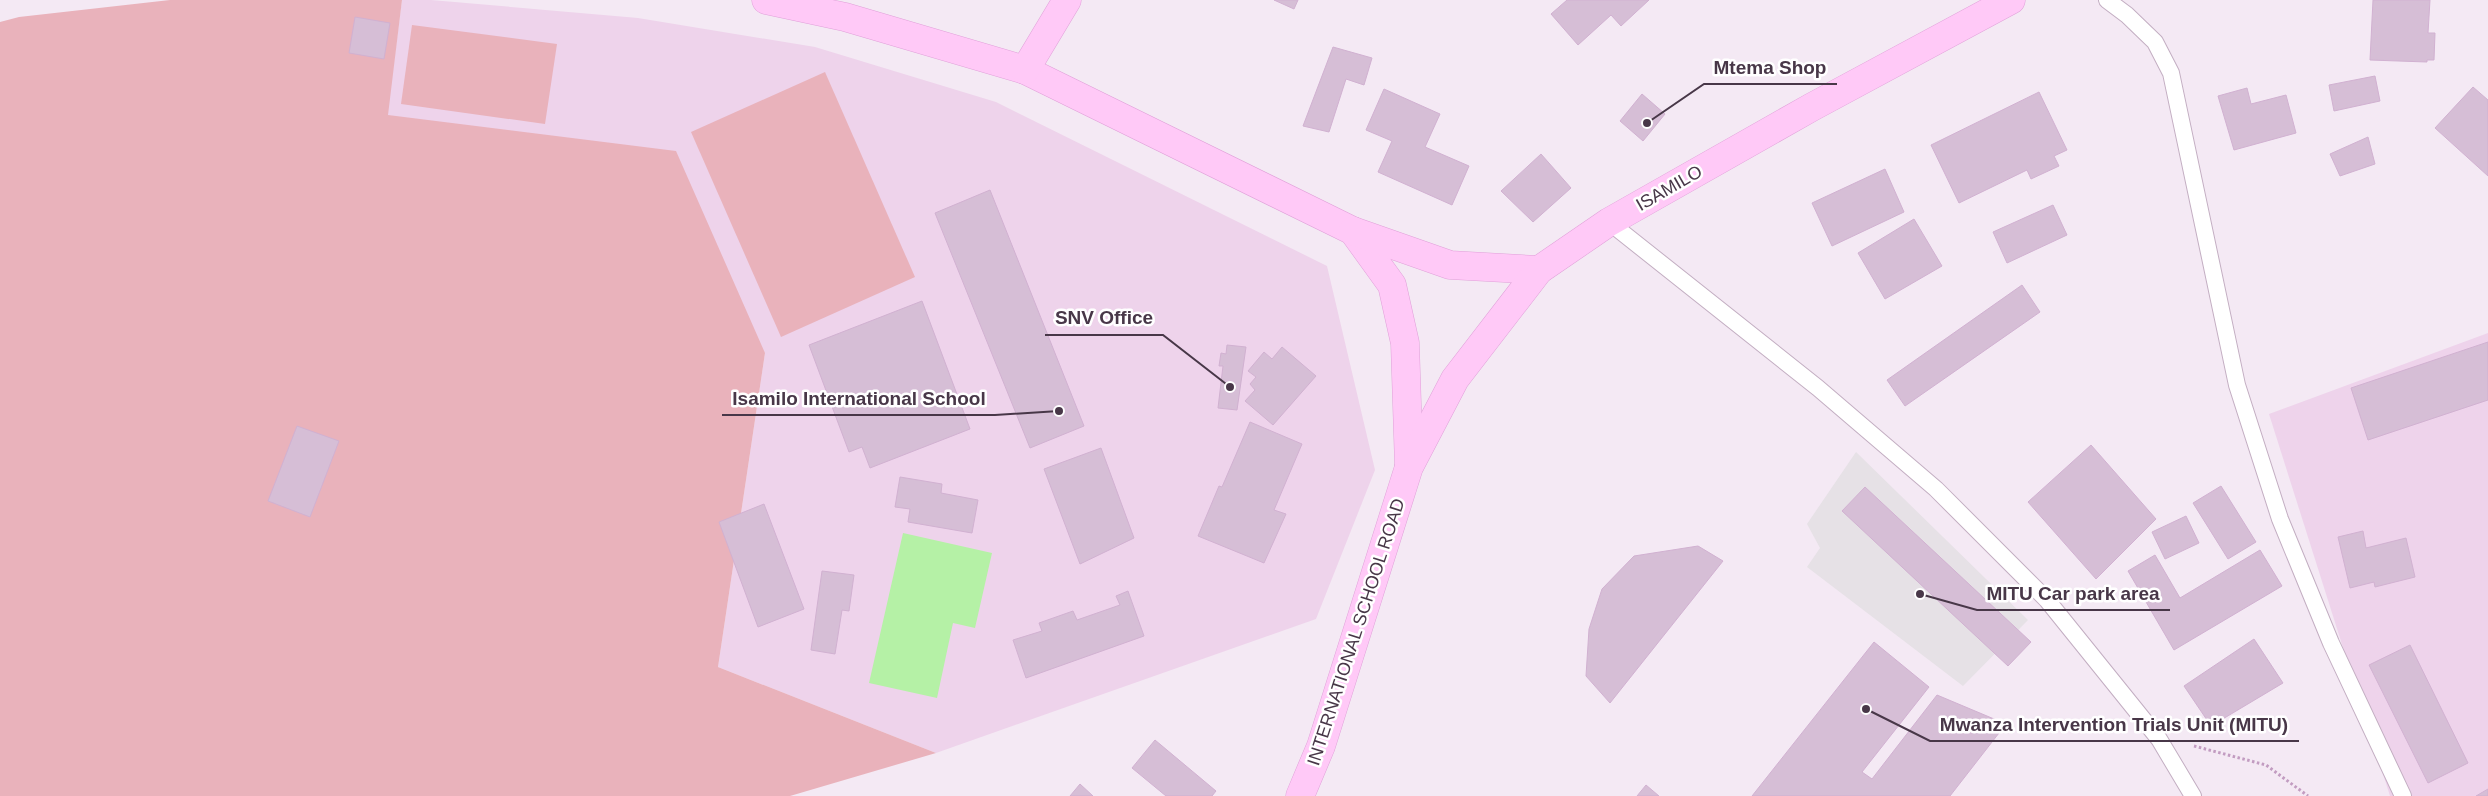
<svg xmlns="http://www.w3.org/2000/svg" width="2488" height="796" viewBox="0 0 2488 796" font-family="Helvetica,sans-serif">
<rect width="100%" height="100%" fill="#f4e9f4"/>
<g fill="#eed3eb">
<polygon points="402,0 431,0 638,18 815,47 996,102 1327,266 1375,470 1316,619 936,753 718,667 765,353 387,115"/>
<polygon points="2488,333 2488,796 2390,796 2269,414"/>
</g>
<g fill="#e9b2bb">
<polygon points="170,0 402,0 388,115 676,151 765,353 718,667 936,753 790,796 0,796 0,22 19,17"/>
<polygon points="412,25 557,44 545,124 401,104"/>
<polygon points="825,72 915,277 781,337 691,132"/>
</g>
<polygon fill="#e6e1e6" points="1856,452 2028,620 1963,686 1807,567 1820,548 1807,524"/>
<polygon fill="#b5f1a6" points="903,533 992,553 975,628 953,623 937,698 869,683"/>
<g fill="#d6bed6" stroke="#d1b1d1">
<polygon points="1274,0 1298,0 1294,9"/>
<polygon points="1567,0 1649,0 1621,26 1611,15 1578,45 1551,14"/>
<polygon points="2373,0 2430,0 2428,33 2435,33 2434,60 2427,60 2427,62 2370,60"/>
<polygon points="355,17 390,23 384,59 349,53"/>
<polygon points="1333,47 1372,58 1364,85 1346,79 1329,132 1303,126"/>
<polygon points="2375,76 2380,101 2334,111 2329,85"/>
<polygon points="2473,87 2488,100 2488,176 2435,128"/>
<polygon points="2247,88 2251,104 2286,95 2296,133 2234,150 2218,96"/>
<polygon points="1384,89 1440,114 1425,147 1469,166 1452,205 1378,172 1392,141 1366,130"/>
<polygon points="2039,92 2067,150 2054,156 2059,166 2031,179 2027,170 1959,203 1931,145"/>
<polygon points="1642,94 1665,114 1643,141 1620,121"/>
<polygon points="2368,137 2375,164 2340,176 2330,154"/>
<polygon points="1541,154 1571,188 1533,222 1501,191"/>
<polygon points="1885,169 1904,212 1832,246 1812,203"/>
<polygon points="990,190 1084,426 1030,448 935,213"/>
<polygon points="2053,205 2067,235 2007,263 1993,232"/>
<polygon points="1914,219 1942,266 1885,299 1858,253"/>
<polygon points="2022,285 2040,312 1905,406 1887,380"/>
<polygon points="922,301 970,429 870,468 862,447 849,452 809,345"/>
<polygon points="2488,342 2488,400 2368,440 2351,388"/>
<polygon points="1227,345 1246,347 1237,410 1218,408 1223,366 1219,366 1221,353 1226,354"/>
<polygon points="1282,347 1316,376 1273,425 1245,401 1255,390 1250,384 1256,377 1248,371 1264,352 1272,359"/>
<polygon points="1250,422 1302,444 1274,510 1286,514 1264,563 1198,536 1219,486 1222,487"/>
<polygon points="297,426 339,441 310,517 268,501"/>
<polygon points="2091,445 2156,519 2096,579 2028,502"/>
<polygon points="1101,448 1134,538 1080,564 1044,469"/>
<polygon points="900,477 942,484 941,493 978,500 972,533 908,522 910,509 895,507"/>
<polygon points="2221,486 2256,542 2228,559 2193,503"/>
<polygon points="1865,487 2031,642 2008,666 1842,511"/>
<polygon points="764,504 804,609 758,627 719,522"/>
<polygon points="2186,516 2199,543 2165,559 2152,532"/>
<polygon points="2363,531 2366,548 2406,538 2415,577 2375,587 2374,582 2350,588 2338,537"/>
<polygon points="1698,546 1723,561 1610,703 1586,676 1589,629 1602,589 1634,556"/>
<polygon points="2260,550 2282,586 2174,650 2128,571 2155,555 2180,598"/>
<polygon points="822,571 854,575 849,611 842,610 835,654 811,650"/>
<polygon points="1128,591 1144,636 1026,678 1013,640 1042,631 1039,623 1073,611 1077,620 1120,605 1116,596"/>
<polygon points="2254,639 2283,683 2211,726 2184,686"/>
<polygon points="1874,642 1929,687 1862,772 1872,779 1937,695 2006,724 1950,796 1752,796"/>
<polygon points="2410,645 2468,763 2428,783 2369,665"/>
<polygon points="1155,740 1216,791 1212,796 1166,796 1132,768"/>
<polygon points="1080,784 1093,796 1070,796"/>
<polygon points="1646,785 1659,796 1637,796"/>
<polygon points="2488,789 2488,796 2476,796"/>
</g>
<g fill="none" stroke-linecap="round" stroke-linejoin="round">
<defs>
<g id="lane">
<polyline points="2107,0 2127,15 2155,42 2171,73 2237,385 2280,519 2331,643 2403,796"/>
<polyline points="1609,222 1818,388 1936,489 2047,600 2159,739 2193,796"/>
</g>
<g id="secondary">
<polyline points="766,0 845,17 1025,70 1353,231 1392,285 1405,343 1409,466"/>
<polyline points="1025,70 1067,0"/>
<polyline points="1353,231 1450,265 1539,270"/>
<polyline points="1300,796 1321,746 1409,467 1455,379 1539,270 1609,222 1812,107 2011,0"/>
</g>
</defs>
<use href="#lane" stroke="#c3aec2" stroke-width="18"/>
<use href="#secondary" stroke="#e0a1d9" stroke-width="29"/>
<polyline stroke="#c29cc1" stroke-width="3" stroke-dasharray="2.5 2.5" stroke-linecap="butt" points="2194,746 2266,765 2308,796"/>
<use href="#lane" stroke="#fff" stroke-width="16"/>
<use href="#secondary" stroke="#ffc9f7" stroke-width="28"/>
</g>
<g text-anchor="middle" stroke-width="5" stroke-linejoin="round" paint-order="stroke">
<g font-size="18" fill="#483748" stroke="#fff">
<text transform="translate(1669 188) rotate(-30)" y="6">ISAMILO</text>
<text transform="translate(1356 632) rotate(-72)" y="6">INTERNATIONAL SCHOOL ROAD</text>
</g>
</g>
<path fill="none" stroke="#483748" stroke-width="2" d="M1647 123L1704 84H1837M1230 387L1163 335H1045M1059 411L995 415H722M1920 594L1977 610H2170M1866 709L1930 741H2299"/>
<g fill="#483748" stroke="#fff" stroke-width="2">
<circle cx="1647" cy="123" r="5"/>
<circle cx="1230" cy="387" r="5"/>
<circle cx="1059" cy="411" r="5"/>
<circle cx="1920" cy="594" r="5"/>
<circle cx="1866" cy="709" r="5"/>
</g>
<g font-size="19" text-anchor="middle" font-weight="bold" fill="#483748" stroke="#fff" stroke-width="5" stroke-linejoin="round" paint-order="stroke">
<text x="1770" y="74">Mtema Shop</text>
<text x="1104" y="324">SNV Office</text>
<text x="859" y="405">Isamilo International School</text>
<text x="2073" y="600">MITU Car park area</text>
<text x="2114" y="731">Mwanza Intervention Trials Unit (MITU)</text>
</g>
</svg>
